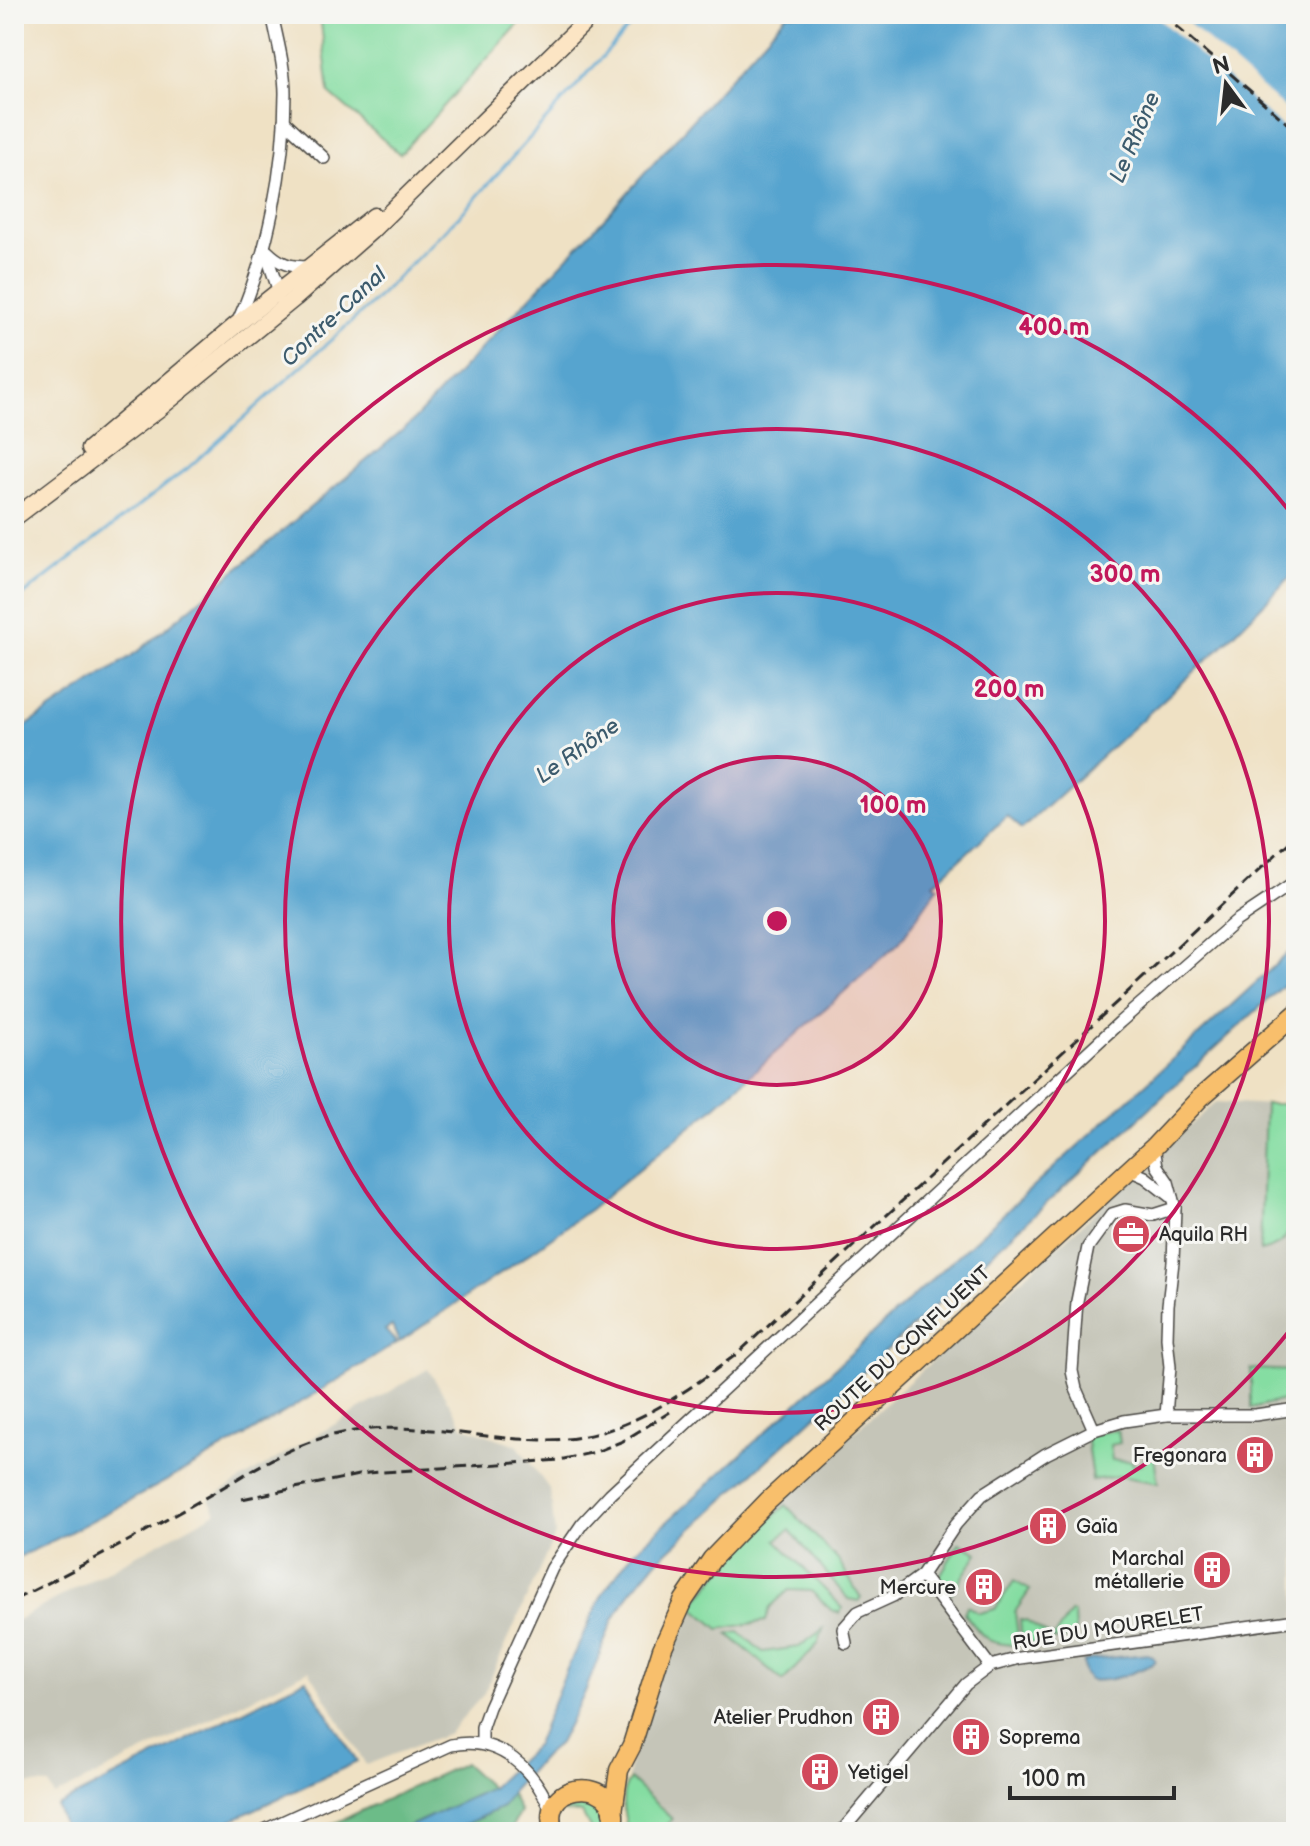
<svg xmlns="http://www.w3.org/2000/svg" width="1310" height="1846" viewBox="0 0 1310 1846" font-family="'Balsamiq Sans',sans-serif">
<rect width="100%" height="100%" fill="#f6f6f2"/>
<filter id="ink" filterUnits="userSpaceOnUse"><feTurbulence type="fractalNoise" baseFrequency=".0125" numOctaves="2"/><feDisplacementMap in="SourceGraphic" scale="16" xChannelSelector="R" yChannelSelector="G"/><feConvolveMatrix kernelMatrix="1 2 1 2 8 2 1 2 1" color-interpolation-filters="sRGB"/></filter>
<filter id="wash" filterUnits="userSpaceOnUse"><feTurbulence type="fractalNoise" baseFrequency=".006" numOctaves="4" result="noise"/><feDisplacementMap in="SourceGraphic" scale="32" xChannelSelector="R" yChannelSelector="G"/><feGaussianBlur stdDeviation="1.8" result="paint"/><feColorMatrix in="noise" values="0 0 0 0 0 0 0 0 0 0 0 0 0 0 0 0 0 1.4 0 .05"/><feComposite in="paint" operator="in"/></filter>
<g filter="url(#wash)">
<rect width="100%" height="100%" fill="#efe1c4"/>
<g fill="#c5c5b8">
<polygon points="1216,1102 1296,1106 1296,1832 625,1832 625,1807 630,1764 668,1650 703,1581 752,1525"/>
<polygon points="428,1369 464,1427 517,1445 550,1490 555,1535 483,1695 449,1733 366,1765 309,1670 54,1796 49,1785 23,1784 14,1767 14,1622 216,1512 209,1499"/>
</g>
<g fill="#85dda2" stroke="#588466" stroke-width="2">
<polygon points="320,14 528,14 400,154 329,93"/>
<path d="M1265,1104H1296L1292,1219C1288,1240 1281,1246 1260,1251Z"/>
<polygon points="1251,1369 1296,1371 1296,1397 1251,1408"/>
<polygon points="1118,1430 1120,1443 1110,1445 1112,1460 1132,1461 1133,1465 1142,1464 1145,1457 1154,1456 1158,1483 1119,1476 1092,1480 1086,1434"/>
<polygon points="786,1505 839,1561 861,1598 858,1601 848,1599 790,1530 776,1540 843,1608 839,1613 831,1610 811,1591 789,1590 770,1607 766,1621 719,1629 692,1606 744,1543"/>
<polygon points="959,1543 978,1553 951,1594 939,1577"/>
<path d="M1014,1581L1030,1590L1015,1612L1019,1645C984,1645 985,1638 964,1613L967,1606L979,1613L995,1609Z"/>
<polygon points="1071,1612 1074,1614 1075,1631 1071,1637 1022,1644 1020,1620 1026,1621 1053,1638"/>
<polygon points="823,1629 818,1644 783,1681 728,1634 739,1632 763,1652 799,1647"/>
<path d="M630,1779L672,1819L661,1832H628C624,1815 618,1793 630,1779Z"/>
<path d="M589,1797C603,1804 609,1818 602,1832H592L582,1813L565,1812L569,1802Z"/>
</g>
<g fill="#6cbc88" stroke="#4c745a" stroke-width="2">
<polygon points="464,1763 491,1788 397,1832 316,1832"/>
<polygon points="510,1792 520,1812 509,1832 449,1832 502,1807"/>
</g>
<g fill="#56a4cf" stroke="#40687d" stroke-width="2">
<path d="M787,14H1296V571L1219,649L1022,829L1007,816L934,883L938,887L899,943L710,1111L592,1208L523,1258L399,1342L392,1326L385,1330L397,1343C309,1398 220,1453 129,1501C91,1521 54,1542 14,1559V734L140,650L411,423L613,209Z"/>
<polygon points="1296,946 1296,974 655,1563 630,1593 613,1620 585,1692 559,1743 545,1755 511,1792 502,1807 449,1832 397,1832 491,1788 536,1745 566,1671 603,1593 632,1554"/>
<path d="M1148,1654L1154,1658L1155,1661L1152,1664C1134,1673 1110,1683 1089,1680L1084,1673L1083,1662L1088,1660Z"/>
<polygon points="306,1679 357,1762 206,1832 65,1832 57,1806"/>
</g>
<polygon fill="#efe1c4" points="1153,14 1178,14 1296,118 1296,139"/>
<g fill="none" stroke-linecap="round" stroke-linejoin="round">
<polyline stroke="#56a4cf" stroke-width="3" points="14,602 188,468 369,306 466,209 639,16"/>
</g>
</g>
<g filter="url(#ink)">
<g fill="none" stroke-linecap="round" stroke-linejoin="round">
<defs>
<g id="street">
<polyline points="284,121 324,158"/>
<polyline points="264,248 278,289 277,297"/>
<path d="M267,251C280,264 290,267 308,267"/>
<path d="M238,321C268,255 285,166 285,93C285,67 277,39 272,14"/>
<polyline points="1154,1147 1157,1166 1168,1182 1175,1208 1173,1262 1168,1305 1167,1338 1170,1367 1166,1415"/>
<polyline points="1129,1170 1145,1177 1172,1198"/>
<polyline points="1094,1430 1076,1389 1072,1371 1077,1301 1088,1247 1112,1214 1125,1210 1153,1215 1175,1208"/>
<polyline points="922,1575 990,1666"/>
<polyline points="846,1643 843,1629 858,1612 893,1596 922,1575 956,1524 982,1495 1046,1454 1094,1430 1124,1421 1166,1415 1255,1415 1296,1409"/>
<polyline points="482,1742 482,1727 489,1707 552,1568 582,1524 610,1494 1120,1022 1236,921 1296,881"/>
<path d="M260,1832L451,1745C501,1735 534,1770 552,1812"/>
<polyline points="841,1832 966,1684 990,1666 1020,1658 1296,1620"/>
</g>
<g id="secondary">
<polyline points="89,449 236,325 374,216"/>
<polyline points="14,518 161,407 295,298 371,231 593,14"/>
</g>
<g id="primary">
<polyline points="613,1812 619,1770 632,1745 662,1649 684,1600 712,1559 768,1501 1154,1147 1200,1098 1296,1014"/>
<path d="M554,1832C534,1774 632,1776 611,1832"/>
</g>
</defs>
<use href="#street" stroke="#484642" stroke-width="14"/>
<use href="#secondary" stroke="#484642" stroke-width="19"/>
<use href="#primary" stroke="#484642" stroke-width="21"/>
<use href="#street" stroke="#fff" stroke-width="11"/>
<use href="#secondary" stroke="#fce5c4" stroke-width="16"/>
<use href="#primary" stroke="#f8bf6c" stroke-width="18"/>
<g stroke="#2b2b2b" stroke-width="3" stroke-dasharray="12 6" stroke-linecap="butt">
<polyline points="1162,14 1296,131"/>
<polyline points="242,1499 368,1473 559,1460 596,1452 623,1441 670,1412"/>
<path d="M14,1600C77,1569 140,1535 201,1500C239,1479 277,1452 319,1439C397,1414 469,1440 547,1440C621,1440 680,1396 737,1354L1296,836"/>
</g>
</g>
</g>
<circle cx="777" cy="921" r="164" fill="#c2185b" fill-opacity=".12"/>
<g fill="none" stroke="#c2185b" stroke-width="4">
<circle cx="777" cy="921" r="164"/>
<circle cx="777" cy="921" r="328"/>
<circle cx="777" cy="921" r="492"/>
<path d="M1294 1325A656 656 0 1 1 1294 517"/>
</g>
<defs>
<symbol id="office-disc" viewBox="-11 -11 22 22"><circle r="9.5" fill="#d1495b" stroke="#f6f6f2"/><path d="M-6-3h4V-5.5h4V-3h4V5H-6ZM-1-4.5V-3h2v-1.5ZM-6 0V1H6V0Z" fill="#fff"/></symbol>
<symbol id="building-disc" viewBox="-11 -11 22 22"><circle r="9.5" fill="#d1495b" stroke="#f6f6f2"/><path d="M-4-6H4V6H1V3H-1V6H-4ZM-2.5-4.3h1.7v1.8h-1.7ZM.8-4.3h1.7v1.8H.8ZM-2.5-1h1.7V.8h-1.7ZM.8-1h1.7V.8H.8Z" fill="#fff"/></symbol>
</defs>
<g fill-rule="evenodd">
<use href="#office-disc" x="1109" y="1212" width="44" height="44"/>
<use href="#building-disc" x="1233" y="1433" width="44" height="44"/>
<use href="#building-disc" x="1026" y="1504" width="44" height="44"/>
<use href="#building-disc" x="1190" y="1548" width="44" height="44"/>
<use href="#building-disc" x="962" y="1565" width="44" height="44"/>
<use href="#building-disc" x="859" y="1695" width="44" height="44"/>
<use href="#building-disc" x="949" y="1715" width="44" height="44"/>
<use href="#building-disc" x="798" y="1750" width="44" height="44"/>
</g>
<g text-anchor="middle" stroke-width="6" stroke-linejoin="round" paint-order="stroke">
<g font-size="20" fill="#2b2b2b" stroke="#f6f6f2" text-anchor="start">
<text x="1159" y="1241">Aquila RH</text>
<text x="1227" y="1462" text-anchor="end">Fregonara</text>
<text x="1076" y="1533">Gaïa</text>
<text x="1184" y="1565" text-anchor="end">Marchal<tspan x="1184" dy="23">métallerie</tspan></text>
<text x="956" y="1594" text-anchor="end">Mercure</text>
<text x="853" y="1724" text-anchor="end">Atelier Prudhon</text>
<text x="999" y="1744">Soprema</text>
<text x="848" y="1779">Yetigel</text>
</g>
<g font-size="20" fill="#2b2b2b" stroke="#f6f6f2">
<text transform="translate(902 1348) rotate(-43)" y="7">ROUTE DU CONFLUENT</text>
<text transform="translate(1108 1628) rotate(-9)" y="7">RUE DU MOURELET</text>
</g>
<g font-size="22" font-style="italic" fill="#3c5b6d" stroke="#f6f6f2">
<text transform="translate(1134 137) rotate(-67)" y="8">Le Rhône</text>
<text transform="translate(333 316) rotate(-43)" y="8">Contre-Canal</text>
<text transform="translate(577 750) rotate(-35)" y="8">Le Rhône</text>
</g>
</g>
<circle cx="777" cy="921" r="12" fill="#c2185b" stroke="#f6f6f2" stroke-width="4"/>
<g font-size="24" text-anchor="middle" font-weight="bold" fill="#c2185b" stroke="#f6f6f2" stroke-width="6" stroke-linejoin="round" paint-order="stroke">
<text x="1054" y="335">400 m</text>
<text x="1125" y="582">300 m</text>
<text x="1009" y="697">200 m</text>
<text x="893" y="813">100 m</text>
</g>
<rect width="1310" height="1846" fill="none" stroke="#f6f6f2" stroke-width="48"/>
<g transform="translate(1226 84) rotate(345)" stroke="#f6f6f2" stroke-width="6" paint-order="stroke">
<path d="M0-6L14 30L0 20L-14 30Z" fill="#2b2b2b"/>
<text y="-12" font-size="22" font-weight="bold" text-anchor="middle" fill="#2b2b2b">N</text>
</g>
<path d="M1010 1786v12h164v-12" fill="none" stroke="#2b2b2b" stroke-width="4"/>
<text x="1022" y="1786" font-size="24" fill="#2b2b2b" stroke="#f6f6f2" stroke-width="6" paint-order="stroke">100 m</text>
</svg>
